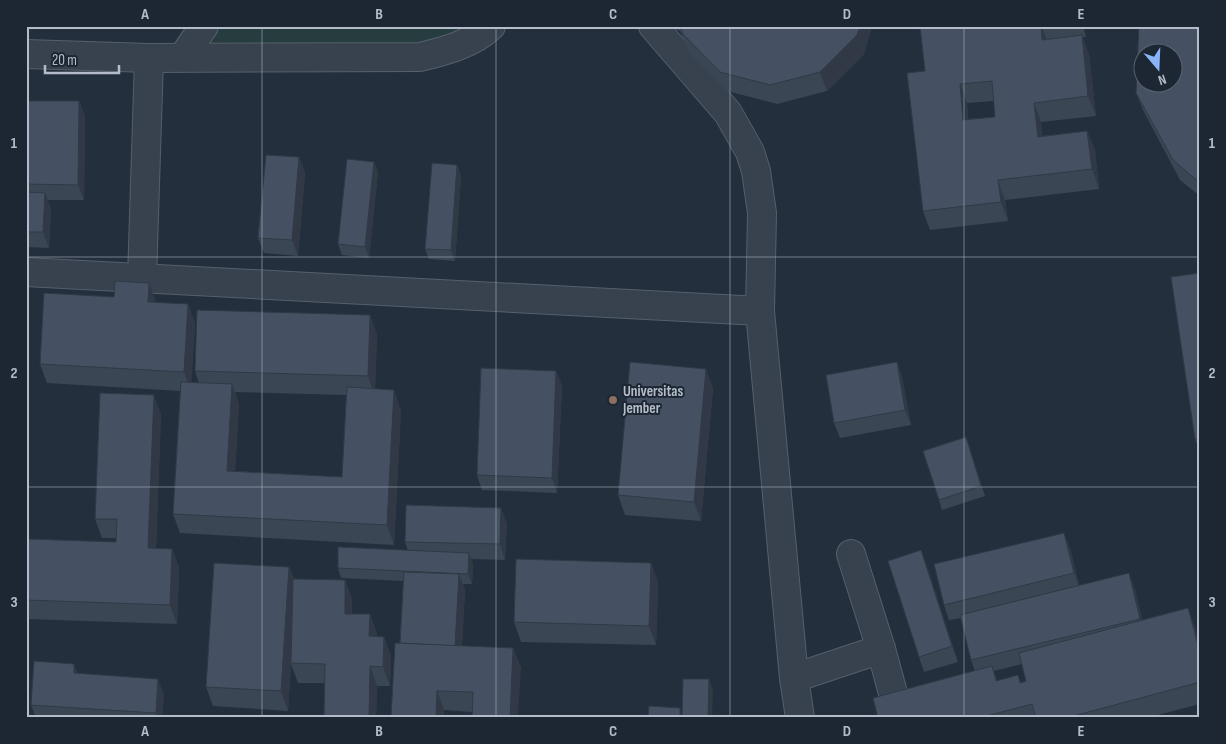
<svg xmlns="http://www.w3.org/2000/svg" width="1226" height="744" viewBox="0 0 1226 744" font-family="'Sofia Sans Condensed',sans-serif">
<rect width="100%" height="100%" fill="#242f3e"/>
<polygon fill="#263c3f" points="216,26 482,26 441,45 198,50"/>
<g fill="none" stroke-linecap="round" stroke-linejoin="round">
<defs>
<g id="minor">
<polyline points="653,26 728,113 750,152 756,171 762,213 760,311 794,678 800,718"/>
<path d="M26,54L149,58L420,57C445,51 472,44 491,26"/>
<polyline points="183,57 204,26"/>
<polyline points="26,272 760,311"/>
<polyline points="142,279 149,58"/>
<polyline points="851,554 881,649 897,708"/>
<polyline points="794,678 881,649"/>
</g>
</defs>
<use href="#minor" stroke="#565f6c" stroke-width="30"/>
<use href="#minor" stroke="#38414e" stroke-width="28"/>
</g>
<g fill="#3b4654" fill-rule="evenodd">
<polygon points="665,26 872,26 864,54 827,91 777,104 727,91 690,54 680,31"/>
<path d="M920,26H1084L1086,37H1082L1089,55L1096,116L1041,122L1042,136L1087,131L1095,150L1099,189L1005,200L1008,221L930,230L923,211L925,71ZM994,101L995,117L968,119L967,103Z"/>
<polygon points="1200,26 1200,196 1180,180 1144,112 1136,93"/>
<polygon points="26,101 79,101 85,116 84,200 47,200 51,208 49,248 26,247"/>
<polygon points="299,157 305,173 298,256 264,253 258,238"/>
<polygon points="374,162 378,172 369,258 342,255 338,244"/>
<polygon points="457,165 461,176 455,261 429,259 425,249"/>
<polygon points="1200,273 1200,452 1195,439"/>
<path d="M156,303L188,304L195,324L191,382L199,383L195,371L370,315L377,335L375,389L401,410L394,545L180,533L173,514L180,391L47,383L40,364ZM235,392L346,395L342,477L235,471L239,404Z"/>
<polygon points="897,362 902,377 911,425 840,438 834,423"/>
<polygon points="556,371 562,386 557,493 482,490 477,475"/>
<polygon points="713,388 701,521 625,515 618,495"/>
<polygon points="161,414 156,548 172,549 179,568 177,624 26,619 26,539 116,542 116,538 102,538 95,519"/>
<polygon points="966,437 985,496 942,510 939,500"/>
<polygon points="507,523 505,560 471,559 473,564 472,584 463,584 465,590 462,646 513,648 521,668 472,712 444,710 444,718 391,718 400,643 403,581 341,578 338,568 408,551 405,542"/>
<path d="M1070,548L1079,585L1135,589L1142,620L1188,608L1195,628L1200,645V704L1146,718H878L975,671L971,660L961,618L949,620L944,605ZM1022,664L1026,681L1021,683L1018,675L997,681L994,671Z"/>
<polygon points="921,550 958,662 924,672 919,657"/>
<polygon points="651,563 658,582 656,645 521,642 514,622"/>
<polygon points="289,567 294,579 345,580 352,599 352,614 377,633 377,636 384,637 391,656 390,686 377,686 376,718 324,718 325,683 298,683 291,664 288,711 213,706 206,687"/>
<polygon points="78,673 164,694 162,718 36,718 31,705"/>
</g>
<g fill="#303945">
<polygon points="860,26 872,26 864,54 827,91 820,72"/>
<polygon points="1041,26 1042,26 1047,41 1042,40"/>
<polygon points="1082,26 1084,26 1086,37"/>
<polygon points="1082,35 1089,55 1096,116 1088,96"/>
<polygon points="960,84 967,103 970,139 963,120"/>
<polygon points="79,101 85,116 84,200 78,185"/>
<polygon points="1034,103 1041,122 1045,156 1038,137"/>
<polygon points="1087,131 1095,150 1099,189 1092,169"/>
<polygon points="299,157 305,173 298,256 292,240"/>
<polygon points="374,162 378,172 369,258 365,247"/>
<polygon points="457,165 461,176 455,261 451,250"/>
<polygon points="998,180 1005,200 1008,221 1001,202"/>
<polygon points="45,193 51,208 49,248 43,232"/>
<polygon points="149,283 156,302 155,322 148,302"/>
<polygon points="188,304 195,324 191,391 184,372"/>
<polygon points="370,315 377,335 375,396 368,376"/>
<polygon points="897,362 902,377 911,425 905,410"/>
<polygon points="706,369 713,388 701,521 694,502"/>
<polygon points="556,371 562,386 557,493 552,478"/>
<polygon points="232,384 239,404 234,490 227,471"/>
<polygon points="394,390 401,410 394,545 387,525"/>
<polygon points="154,395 161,414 155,567 148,548"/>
<polygon points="501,508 507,523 505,560 500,544"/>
<polygon points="1064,533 1070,548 1080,588 1074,573"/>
<polygon points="172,549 179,568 177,624 170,605"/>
<polygon points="921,550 927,565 958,662 952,646"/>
<polygon points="469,553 473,564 472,584 468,574"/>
<polygon points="651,563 658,582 656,645 649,626"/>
<polygon points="289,567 296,587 288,711 281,691"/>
<polygon points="1129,573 1135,589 1146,634 1140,619"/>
<polygon points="459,574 465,590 461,661 455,646"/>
<polygon points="345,580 352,599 352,633 345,614"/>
<polygon points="1188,608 1195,628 1200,645 1200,652"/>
<polygon points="370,614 377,633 376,656 369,636"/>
<polygon points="384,637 391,656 390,686 383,667"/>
<polygon points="513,648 521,668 518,718 510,718"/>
<polygon points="74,664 80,679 74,673"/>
<polygon points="370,666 377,686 376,718 369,718"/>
<polygon points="158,679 164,694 162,718 158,718 156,713"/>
<polygon points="709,679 713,690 712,718 708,718"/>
<polygon points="437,691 444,710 444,718 436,718"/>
<polygon points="680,708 684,718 680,718"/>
</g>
<g fill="#455162" stroke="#303945" fill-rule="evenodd">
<polygon points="680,26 860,26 857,35 820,72 770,85 720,72 683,34"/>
<path d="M920,26H1041L1042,40L1082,35L1088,96L1034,103L1038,137L1087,131L1092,169L998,180L1001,202L923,211L907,73L925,71ZM992,81L995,117L963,120L960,84Z"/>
<path d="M1139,26H1200V183L1173,160L1136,93ZM1144,52H1174V82H1144Z"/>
<polygon points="26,101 79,101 78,185 26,184"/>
<polygon points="266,155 299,157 292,240 258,238"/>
<polygon points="347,159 374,162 365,247 338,244"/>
<polygon points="432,163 457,165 451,250 425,249"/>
<polygon points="26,192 45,193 43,232 26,232"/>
<polygon points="1200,273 1200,439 1195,439 1171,277"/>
<polygon points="115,281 149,283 148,302 188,304 184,372 40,364 44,293 114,297"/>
<polygon points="197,310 370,315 368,376 195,371"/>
<polygon points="630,362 706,369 694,502 618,495"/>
<polygon points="897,362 905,410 834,423 826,375"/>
<polygon points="481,368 556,371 552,478 477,475"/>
<polygon points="181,382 232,384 227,471 342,477 347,387 394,390 387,525 173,514"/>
<polygon points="100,393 154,395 148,548 172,549 170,605 26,600 26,539 116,542 117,519 95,519"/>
<polygon points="966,437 981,486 939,500 923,451"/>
<polygon points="406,505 501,508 500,544 405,542"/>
<polygon points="1064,533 1074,573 944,605 934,564"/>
<polygon points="338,547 469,553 468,574 338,568"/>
<polygon points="921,550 952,646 919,657 888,561"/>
<polygon points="516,559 651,563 649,626 514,622"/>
<polygon points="214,563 289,567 281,691 206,687"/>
<polygon points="404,572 459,574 455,646 400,643"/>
<polygon points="1129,573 1140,619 971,660 960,615"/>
<polygon points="293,579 345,580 345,614 370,614 369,636 384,637 383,667 370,666 369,718 324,718 325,664 291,663"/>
<polygon points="1188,608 1200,652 1200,682 1066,718 1036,718 1032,704 979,718 878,718 873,698 992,666 996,681 1018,675 1020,683 1026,681 1019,653"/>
<polygon points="395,643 513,648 510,718 472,718 473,692 437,691 436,718 391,718"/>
<polygon points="34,661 74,664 74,673 158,679 156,713 31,705"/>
<polygon points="683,679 709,679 708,718 682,718"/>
<polygon points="649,706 680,708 680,718 648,718"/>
</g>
<path fill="none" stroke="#b4bcc9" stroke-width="1" stroke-opacity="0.55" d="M262,26V718M496,26V718M730,26V718M964,26V718M26,257H1200M26,487H1200"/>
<circle fill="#8d6e63" stroke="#1d2633" stroke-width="2" cx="613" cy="400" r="5"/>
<g text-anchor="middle" stroke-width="4" stroke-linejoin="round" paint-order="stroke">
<g font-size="15" font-weight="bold" fill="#b4bcc9" stroke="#1d2633" text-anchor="start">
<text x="623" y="396">Universitas<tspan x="623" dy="17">Jember</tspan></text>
</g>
</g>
<rect width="1226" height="744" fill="none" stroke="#1d2633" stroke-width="55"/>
<g transform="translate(1158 68) rotate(161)"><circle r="24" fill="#1d2633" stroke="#59626f"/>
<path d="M0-4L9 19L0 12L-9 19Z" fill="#8ab4f8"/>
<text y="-8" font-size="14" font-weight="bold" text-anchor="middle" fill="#b4bcc9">N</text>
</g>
<path d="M45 65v8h74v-8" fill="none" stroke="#b4bcc9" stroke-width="2.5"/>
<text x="52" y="65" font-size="15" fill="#b4bcc9" stroke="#1d2633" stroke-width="4" paint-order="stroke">20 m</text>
<rect x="28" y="28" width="1170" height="688" fill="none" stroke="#b4bcc9" stroke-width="2"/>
<g font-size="16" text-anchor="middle" font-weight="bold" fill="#b4bcc9">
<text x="145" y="19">A</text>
<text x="379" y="19">B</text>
<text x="613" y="19">C</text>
<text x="847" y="19">D</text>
<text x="1081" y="19">E</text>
<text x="14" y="148">1</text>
<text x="1212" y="148">1</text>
<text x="14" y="378">2</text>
<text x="1212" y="378">2</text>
<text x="14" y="607">3</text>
<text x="1212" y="607">3</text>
<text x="145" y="736">A</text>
<text x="379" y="736">B</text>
<text x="613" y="736">C</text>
<text x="847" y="736">D</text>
<text x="1081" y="736">E</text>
</g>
</svg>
